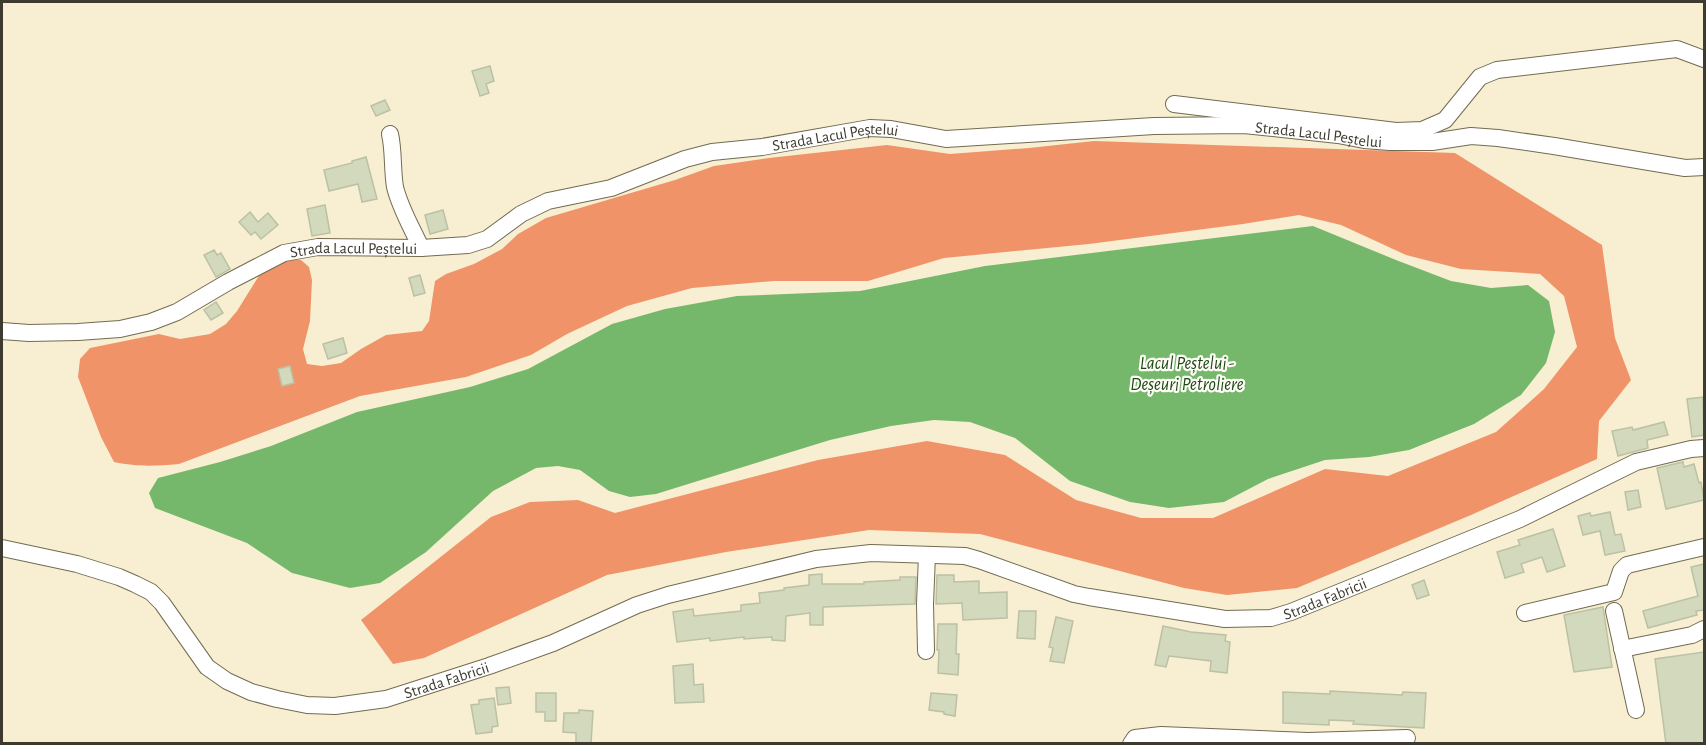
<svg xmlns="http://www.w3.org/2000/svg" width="1706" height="745" viewBox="0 0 1706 745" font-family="'Alegreya Sans',sans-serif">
<rect width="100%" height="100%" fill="#f8efd2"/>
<path fill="#f09368" d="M1094,141L1455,153L1602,245L1615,338L1631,380L1599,421L1597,459L1471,515L1297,588L1227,595L1184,588L980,534L869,530L726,552L607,575L424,658L393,664L361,620L491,517L530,502L578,500L615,513L818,460L927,441L1005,455L1076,500L1141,518H1213L1325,469L1388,476L1496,432L1544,389L1577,347L1564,296L1540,274L1461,269L1406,255L1341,225L1299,215L1243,224L1089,244L944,258L868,281H774L692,288L627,306L567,334L531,355L466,377L360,396L179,464C154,466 138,467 114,462L101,437L78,377L80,359L90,348L159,334L180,339L210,334L226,324L237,311L262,271L286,258L301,260L309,267L312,280L310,321L303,349L307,364L322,366L341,363L361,349L386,335L422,331L429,321L435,281L446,274L474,264L502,249L518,234L546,218L675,180L714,166L769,158L887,145L950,154L1029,148Z"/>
<polygon fill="#76b86b" points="1313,226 1396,260 1451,281 1491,288 1528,285 1549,301 1555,332 1546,363 1521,395 1474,424 1409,450 1369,457 1325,460 1268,479 1224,502 1169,508 1130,502 1070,481 1015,438 970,422 934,420 891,426 830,440 656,494 630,497 609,491 580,470 558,466 536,468 493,491 426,552 380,583 350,588 292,573 247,543 155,508 149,493 158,478 220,462 271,446 357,412 470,387 528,369 612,324 665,309 737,296 860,291 985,266"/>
<g fill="#d3d9bc" stroke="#bbc1a5" stroke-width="1.5">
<polygon points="490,66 494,81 486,84 489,93 480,96 472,71"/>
<polygon points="385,100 390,110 376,116 371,106"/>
<polygon points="366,157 377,199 362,202 358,184 329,191 324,170 352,163 352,161"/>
<polygon points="325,205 330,233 312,236 307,209"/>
<polygon points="443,210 448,229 430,234 425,215"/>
<polygon points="250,212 258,222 268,213 278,225 261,239 255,232 251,235 239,222"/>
<polygon points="214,250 217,255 221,253 230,269 216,277 204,255"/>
<polygon points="420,275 425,293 414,296 409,278"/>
<polygon points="216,302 223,313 211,320 204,310"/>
<polygon points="343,338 347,353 328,359 323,344"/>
<polygon points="290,366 294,383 282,386 278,369"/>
<polygon points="1703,397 1704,435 1692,437 1687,399"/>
<polygon points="1664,422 1668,435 1647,440 1648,448 1618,456 1612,431 1632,427 1633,430"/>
<polygon points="1683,462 1684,467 1694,464 1699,483 1701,482 1704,500 1666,509 1657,468"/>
<polygon points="1638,490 1641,507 1628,510 1625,492"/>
<polygon points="1610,512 1615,535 1621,534 1625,551 1605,555 1600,531 1583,535 1578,516 1590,513 1591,516"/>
<polygon points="1553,529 1565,566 1547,572 1542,557 1521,564 1524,572 1505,578 1497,552 1520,545 1518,540"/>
<polygon points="1704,564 1704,610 1696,611 1697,615 1648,628 1643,611 1698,596 1691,567"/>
<polygon points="822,574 822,584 864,584 864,582 900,580 900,577 916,577 915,604 823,607 823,625 810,625 810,613 786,616 785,641 772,640 772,637 744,639 744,637 710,641 710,638 677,642 673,612 693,609 694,616 741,611 741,605 760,603 759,593 784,590 784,588 809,585 809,575"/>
<polygon points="937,575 954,575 954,582 979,581 979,593 1007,592 1007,618 963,620 962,603 936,604"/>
<polygon points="1424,580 1429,595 1417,599 1412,585"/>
<polygon points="1603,607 1612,667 1574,672 1564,615"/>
<polygon points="1019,611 1036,611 1035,639 1017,638"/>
<polygon points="1056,617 1073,621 1064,663 1050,661 1053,648 1049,647"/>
<polygon points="938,624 957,624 956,654 959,654 958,675 938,673 939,650 937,650"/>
<polygon points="1163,626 1191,632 1226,635 1225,641 1230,642 1227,673 1210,671 1211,661 1169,656 1166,667 1155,665"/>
<polygon points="1704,652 1704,744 1666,744 1655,659"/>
<polygon points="693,664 694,685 703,684 704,702 675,703 673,666"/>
<polygon points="509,687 511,703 498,705 496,688"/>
<polygon points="1330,691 1402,695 1403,692 1426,693 1424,728 1353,724 1354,721 1329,720 1329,725 1283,723 1283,692 1330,694"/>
<polygon points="536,693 556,693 556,721 545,721 545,712 536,712"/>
<polygon points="931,693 957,695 955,716 944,714 944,712 929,710"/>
<polygon points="494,698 498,726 492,727 492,732 476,734 471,705 479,704 479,700"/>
<polygon points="579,710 593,711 591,744 576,744 576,733 563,732 564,713 579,713"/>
</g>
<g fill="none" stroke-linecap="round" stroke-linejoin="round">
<defs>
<g id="minor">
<polyline points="1174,104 1396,131 1422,130 1445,120 1480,77 1497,70 1677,49 1704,59"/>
<path d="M390,134C394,152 392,169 395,187C400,208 412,228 421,248"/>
<path id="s1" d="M2,331L29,333L78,332L120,329L151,322L177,312L228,282L284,253L318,247L421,248L468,245L487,239L521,214L548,201L611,188L685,159L712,152L762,147L870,128L891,129L946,139L1154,126L1244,125L1338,135L1364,140L1390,142H1432L1471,136L1498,138L1554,146L1685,168L1704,167"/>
<path id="s2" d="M2,548L77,564L119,577L135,584L151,592L162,603L207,667L227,681L251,692L277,699L307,705L335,706L386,699L489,666L553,643L637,605L668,595L816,559L871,553L965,556L979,560L1074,594L1089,597L1225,619L1271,618L1291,612L1520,519L1636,462L1691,449L1704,448"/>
<polyline points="1614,611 1636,710"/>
<polyline points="1525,613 1614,592 1621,571 1627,565 1704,547"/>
<polyline points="1622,649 1692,635 1704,629"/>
<polyline points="926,651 925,604 927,555"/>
<polyline points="1131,744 1135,738 1161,735 1308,741 1407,738"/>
</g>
</defs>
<use href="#minor" stroke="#726b51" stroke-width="18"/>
<use href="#minor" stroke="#fff" stroke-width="16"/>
</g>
<g text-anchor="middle" stroke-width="4.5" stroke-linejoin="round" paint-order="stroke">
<g font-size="16" fill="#3e3a2f" stroke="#fefcf7">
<text dy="6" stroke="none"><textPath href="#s1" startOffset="1359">Strada Lacul Peștelui</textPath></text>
<text dy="6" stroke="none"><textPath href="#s1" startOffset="873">Strada Lacul Peștelui</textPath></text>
<text dy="6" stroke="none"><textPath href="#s1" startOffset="370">Strada Lacul Peștelui</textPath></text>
<text dy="6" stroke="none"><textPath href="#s2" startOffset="1412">Strada Fabricii</textPath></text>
<text dy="6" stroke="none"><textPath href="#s2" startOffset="501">Strada Fabricii</textPath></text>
</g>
<g font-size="18" font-style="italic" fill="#1c4814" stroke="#fefcf7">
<text x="1187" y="369">Lacul Peștelui -<tspan x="1187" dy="21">Deșeuri Petroliere</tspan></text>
</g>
</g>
<rect width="1706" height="745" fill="none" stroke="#3e3a2f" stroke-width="6"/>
</svg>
